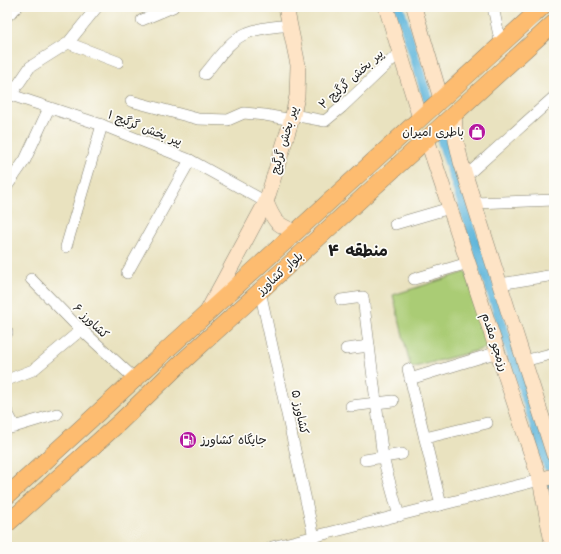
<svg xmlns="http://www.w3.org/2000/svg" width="561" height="554" viewBox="0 0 561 554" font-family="'Comic Neue','Playpen Sans Arabic',sans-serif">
<rect width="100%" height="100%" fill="#fdfcf7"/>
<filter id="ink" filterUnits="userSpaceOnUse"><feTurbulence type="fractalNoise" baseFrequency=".025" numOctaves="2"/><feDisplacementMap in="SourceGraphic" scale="8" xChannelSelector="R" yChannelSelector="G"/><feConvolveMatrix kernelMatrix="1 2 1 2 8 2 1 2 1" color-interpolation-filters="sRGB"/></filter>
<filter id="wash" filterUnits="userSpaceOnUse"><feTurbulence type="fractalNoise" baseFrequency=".012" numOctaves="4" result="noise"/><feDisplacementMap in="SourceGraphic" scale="16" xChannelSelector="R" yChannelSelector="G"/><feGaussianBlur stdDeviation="0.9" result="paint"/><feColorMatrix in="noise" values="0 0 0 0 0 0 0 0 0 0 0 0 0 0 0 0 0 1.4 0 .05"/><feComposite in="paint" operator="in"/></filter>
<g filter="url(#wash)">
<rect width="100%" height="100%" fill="#e9e2bf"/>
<polygon fill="#aacc75" stroke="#637448" points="466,272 490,347 411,368 393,295"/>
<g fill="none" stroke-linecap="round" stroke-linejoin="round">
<g stroke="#5eb6db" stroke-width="10">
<polyline points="399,7 427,97"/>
<polyline points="442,141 548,466"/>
<polyline points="552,485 554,494"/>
</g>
</g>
</g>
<g filter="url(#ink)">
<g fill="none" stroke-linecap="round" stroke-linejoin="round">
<defs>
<g id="street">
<polyline points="493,7 501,45"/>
<polyline points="7,16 17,7"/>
<polyline points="142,20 173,7"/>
<polyline points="68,43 118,62"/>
<path d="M205,74C217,60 229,40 247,33C260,27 276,27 290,25"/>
<polyline points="11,95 30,67 68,43 97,7"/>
<polyline points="7,96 11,95 102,125 190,160 266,202"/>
<polyline points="131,101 198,119 228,120 244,113 265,115 292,120"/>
<polyline points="293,115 325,121 342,107 400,52"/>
<polyline points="466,176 554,97"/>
<polyline points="7,186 25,160 49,108"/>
<polyline points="474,203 554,200"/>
<polyline points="395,224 450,208"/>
<polyline points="66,247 102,125"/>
<polyline points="127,273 190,160"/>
<polyline points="31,279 73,322 135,379"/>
<polyline points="414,279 468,263"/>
<polyline points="500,284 554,275"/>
<polyline points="260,291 314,537"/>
<polyline points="341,300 363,297 383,458 399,516"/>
<polyline points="7,332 7,333"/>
<polyline points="346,349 369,346"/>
<polyline points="524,361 554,353"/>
<polyline points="408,369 441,505"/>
<polyline points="410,379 498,352"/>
<polyline points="7,380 33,370 81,330"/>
<polyline points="351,406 393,401"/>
<polyline points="7,412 15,427"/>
<polyline points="7,429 57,414"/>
<polyline points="425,438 487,423"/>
<polyline points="365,460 402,454"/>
<polyline points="272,547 540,480"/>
</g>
<g id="secondary">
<polyline points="386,7 420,118"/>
<polyline points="414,7 441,99"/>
<polyline points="454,114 456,140 461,162 554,455"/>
<polyline points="427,139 540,480 553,547"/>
<path d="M266,202C274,221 276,225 296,232"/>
<polyline points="208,310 266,202 293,115 297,96 298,65 286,7"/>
<polyline points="540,480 554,476"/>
</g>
<g id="primary">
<polyline points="7,496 542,7"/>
<polyline points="7,524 120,422 180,364 554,23"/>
</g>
</defs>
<use href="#street" stroke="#827f6e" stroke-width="12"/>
<use href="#secondary" stroke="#827f6e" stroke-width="16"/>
<use href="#primary" stroke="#827f6e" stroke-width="18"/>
<use href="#street" stroke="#fff" stroke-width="11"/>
<use href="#secondary" stroke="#fee4c6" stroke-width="15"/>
<use href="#primary" stroke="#fdbc70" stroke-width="17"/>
</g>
</g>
<defs>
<symbol id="shop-disc" viewBox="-11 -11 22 22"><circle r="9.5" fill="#b5179e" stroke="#fdfcf7"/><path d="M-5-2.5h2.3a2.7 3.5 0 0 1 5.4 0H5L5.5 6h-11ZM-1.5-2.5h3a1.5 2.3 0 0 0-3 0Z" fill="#fff"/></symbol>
<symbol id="fuel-disc" viewBox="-11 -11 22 22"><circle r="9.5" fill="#b5179e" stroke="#fdfcf7"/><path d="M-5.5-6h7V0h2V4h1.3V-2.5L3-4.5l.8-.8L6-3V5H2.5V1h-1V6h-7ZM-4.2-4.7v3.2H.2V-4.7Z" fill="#fff"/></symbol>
</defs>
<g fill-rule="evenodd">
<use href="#shop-disc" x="467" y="122" width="20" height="20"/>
<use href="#fuel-disc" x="178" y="430" width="20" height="20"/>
</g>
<g text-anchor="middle" stroke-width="3.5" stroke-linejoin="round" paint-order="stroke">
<g font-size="12" fill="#1c1c1c" stroke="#fdfcf7">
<text transform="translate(351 79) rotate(-42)" y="4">پیر بخش گرگیج ۲</text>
<text transform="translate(145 128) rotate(21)" y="4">پیر بخش گرگیج ۱</text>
<text transform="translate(284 140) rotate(-74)" y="4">پیر بخش گرگیج</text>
<text transform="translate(280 273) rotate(-42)" y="4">بلوار کشاورز</text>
<text transform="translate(91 321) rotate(44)" y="4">کشاورز ۶</text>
<text transform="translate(495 342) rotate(72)" y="4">رزمجو مقدم</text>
<text transform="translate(300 412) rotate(78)" y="4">کشاورز ۵</text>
</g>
<g font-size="12" fill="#1c1c1c" stroke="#fdfcf7" text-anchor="end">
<text x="464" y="136">باطری امیران</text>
<text x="201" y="444" text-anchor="start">جایگاه کشاورز</text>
</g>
<g font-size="16" font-weight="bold" fill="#1c1c1c" stroke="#fdfcf7">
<text x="358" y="256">منطقه ۴</text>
</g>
</g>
<rect width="561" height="554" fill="none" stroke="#fdfcf7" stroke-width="24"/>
</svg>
